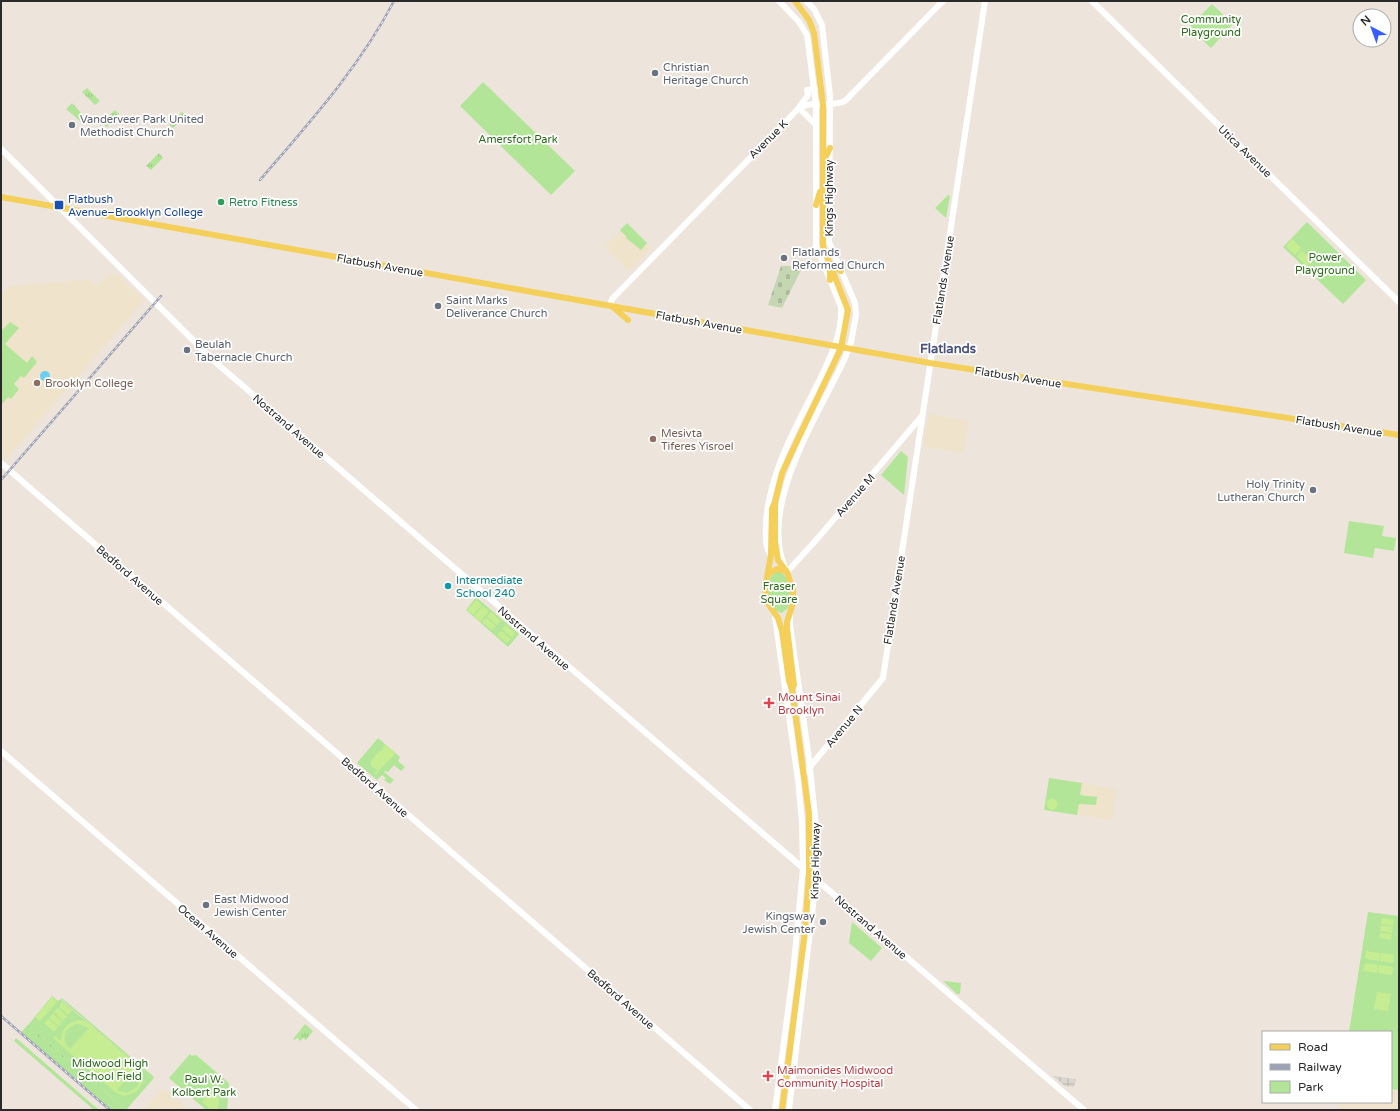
<svg xmlns="http://www.w3.org/2000/svg" width="1400" height="1111" viewBox="0 0 1400 1111" font-family="'Varela Round',sans-serif">
<defs>
<pattern id="grass-tufts" width="24" height="20" patternUnits="userSpaceOnUse"><rect width="24" height="20" fill="#b2e597"/><path d="M3 7l-1-3M5 7V3M7 7l1-3M15 17l-1-3M17 17v-4M19 17l1-3" fill="none" stroke="#99c582"/></pattern>
<pattern id="cemetery-stones" width="16" height="16" patternUnits="userSpaceOnUse"><rect width="16" height="16" fill="#c5d7b2"/><path d="M2 7V4a2 2 0 0 1 4 0v3zM10 15v-3a2 2 0 0 1 4 0v3z" fill="#a9b999"/></pattern>
<pattern id="plaza-grid" width="8" height="8" patternUnits="userSpaceOnUse"><rect width="8" height="8" fill="#d9d5cf"/><path d="M0 4h8M4 0v8" fill="none" stroke="#bab7b2"/></pattern>
</defs>
<rect width="100%" height="100%" fill="#ede5dc"/>
<g fill="#efe3cb">
<polygon points="621,230 641,249 647,243 652,248 629,272 604,247"/>
<polygon points="116,273 144,300 1,466 1,295 9,286 81,280 89,280 96,285 109,274"/>
<polygon points="929,414 969,421 964,453 923,446"/>
<polygon points="1082,783 1117,789 1112,820 1077,815 1079,804 1096,805 1097,798 1080,795"/>
<polygon points="163,1088 189,1110 143,1110"/>
<polygon points="1391,1089 1399,1090 1399,1110 1339,1110 1340,1102 1391,1102"/>
</g>
<g fill="url(#grass-tufts)">
<polygon points="87,88 100,101 95,105 82,92"/>
<polygon points="72,103 84,116 80,121 66,109"/>
<polygon points="115,110 119,114 107,127 102,123"/>
<polygon points="182,112 186,115 173,128 169,124"/>
<polygon points="159,153 163,158 151,170 146,166"/>
<polygon points="62,998 154,1077 153,1079 61,999"/>
<polygon points="305,1024 313,1031 306,1040 303,1038 301,1041 297,1038 294,1040 293,1039"/>
<polygon points="28,1025 126,1110 112,1110 21,1032"/>
<polygon points="16,1038 99,1110 94,1110 14,1041"/>
</g>
<polygon fill="url(#cemetery-stones)" points="781,266 803,266 782,308 768,305"/>
<g fill="#b2e597">
<polygon points="1212,4 1233,24 1211,48 1189,27"/>
<polygon points="483,82 575,171 551,195 460,106"/>
<polygon points="948,195 950,196 946,218 935,208"/>
<polygon points="1307,222 1366,280 1343,304 1283,247"/>
<polygon points="627,223 647,243 641,250 626,238 627,237 620,230"/>
<polygon points="10,322 19,328 5,344 27,363 32,356 37,362 24,378 21,376 14,384 19,389 11,399 8,397 1,405 1,331"/>
<polygon points="901,451 908,457 904,495 881,475"/>
<polygon points="1349,521 1384,526 1382,536 1396,538 1394,551 1375,548 1373,558 1344,553"/>
<path d="M778,571C792,577 792,596 788,608L782,613C767,610 766,588 771,576Z"/>
<polygon points="476,597 519,634 508,647 466,610"/>
<polygon points="378,738 400,757 398,761 405,767 401,771 394,765 388,772 385,771 384,772 394,780 390,784 384,780 386,778 382,775 377,780 357,763"/>
<polygon points="1049,778 1082,783 1080,795 1097,797 1096,805 1079,804 1077,815 1044,810"/>
<polygon points="1368,912 1399,916 1399,1090 1391,1089 1391,1032 1349,1032"/>
<polygon points="852,922 882,948 871,961 849,943"/>
<polygon points="943,981 961,983 960,994 957,994"/>
<polygon points="52,996 58,1001 60,999 153,1079 126,1110 28,1025"/>
<polygon points="190,1054 192,1056 196,1055 229,1083 227,1110 206,1110 169,1078"/>
</g>
<g fill="#c7ed92" fill-rule="evenodd">
<polygon points="1292,239 1301,248 1295,255 1286,246"/>
<polygon points="1302,251 1313,261 1307,267 1297,256"/>
<polygon points="476,600 482,605 473,615 467,610"/>
<polygon points="483,606 489,611 480,622 474,616"/>
<polygon points="491,612 501,621 497,625 487,617"/>
<polygon points="486,618 496,626 492,630 482,622"/>
<polygon points="506,625 515,633 512,638 502,629"/>
<polygon points="501,631 511,639 507,643 497,635"/>
<polygon points="386,745 396,753 375,775 374,774 377,770 371,766 371,761 379,751 384,750 382,748"/>
<circle cx="1052" cy="804" r="5.5"/>
<polygon points="1382,918 1394,920 1393,926 1381,924"/>
<polygon points="1381,925 1393,927 1392,933 1380,931"/>
<polygon points="1380,933 1392,934 1391,940 1379,938"/>
<polygon points="1366,951 1380,953 1379,961 1365,959"/>
<polygon points="1381,953 1394,955 1393,963 1380,961"/>
<polygon points="1365,963 1378,965 1377,973 1363,971"/>
<polygon points="1379,965 1393,967 1392,975 1378,973"/>
<polygon points="1377,992 1391,994 1388,1011 1374,1009"/>
<polygon points="52,997 57,1002 40,1021 35,1017"/>
<polygon points="62,1002 72,1011 68,1015 59,1007"/>
<polygon points="58,1008 67,1016 63,1021 54,1012"/>
<polygon points="53,1013 62,1022 59,1026 49,1018"/>
<polygon points="48,1019 58,1027 54,1032 44,1023"/>
<path d="M80,1020L87,1022L139,1067L142,1073L143,1082L136,1092L124,1096L116,1093L53,1038L55,1036L61,1041C61,1029 68,1021 80,1020ZM78,1024L89,1028L70,1049C60,1039 65,1026 78,1024ZM136,1068L140,1079L137,1087L127,1093L117,1090Z"/>
<polygon points="209,1092 212,1092 219,1098 218,1110 211,1110 202,1102"/>
</g>
<polygon fill="url(#plaza-grid)" points="1053,1076 1076,1079 1074,1087 1065,1086"/>
<circle fill="#6ccff2" cx="45" cy="376" r="5"/>
<g fill="none" stroke-linecap="round" stroke-linejoin="round">
<g stroke="#fff" stroke-width="6">
<path d="M806,1L814,9L822,25L830,96L829,242L855,303L856,315L851,342L845,358C819,415 755,508 787,572L817,539L922,416"/>
<polyline points="1092,1 1399,302"/>
<polyline points="800,106 808,95 807,90 815,89"/>
<polyline points="799,108 816,125"/>
<polyline points="1,149 214,361 1084,1110"/>
<path d="M610,306L612,299L799,108C813,100 830,108 845,101L943,1"/>
<polyline points="1,463 750,1110"/>
<path d="M771,555C764,546 766,534 766,523C769,477 791,436 812,395C825,368 843,338 841,307L816,245V104L807,35L799,22L779,1"/>
<polyline points="1,751 416,1110"/>
<polyline points="804,774 883,678 985,1"/>
<polyline points="775,1110 793,973 803,869 802,822 798,780 775,617"/>
<polyline points="789,1110 815,888 816,826 809,759 790,625 790,615"/>
</g>
<g stroke="#f4cf59" stroke-width="6">
<polyline points="823,162 830,148"/>
<polyline points="1,197 930,363 1399,435"/>
<polyline points="816,205 820,192"/>
<polyline points="831,265 841,271"/>
<polyline points="830,280 830,267"/>
<polyline points="614,308 628,320"/>
<polyline points="775,502 772,509 771,555 765,589 767,602 778,618 782,631 789,681 792,689 809,814 809,874 805,932 782,1110"/>
<polyline points="768,574 777,569 785,571"/>
<polyline points="792,689 794,685 787,628 787,622 793,603 793,591 787,572 778,560 775,541 775,502 782,473 841,348 848,310 823,247 823,105 814,33 809,20 795,1"/>
</g>
<defs>
<g id="rail">
<path d="M260,180C309,123 359,68 394,1"/>
<polyline points="1,480 161,296"/>
<polyline points="1,1016 110,1110"/>
</g>
</defs>
<use href="#rail" stroke="#9ea2b5" stroke-width="2.5"/>
<use href="#rail" stroke="#fff" stroke-width="1" stroke-dasharray="3" stroke-linecap="butt"/>
</g>
<g fill="#6b7280" stroke="#fff" stroke-width="1.5">
<circle cx="655" cy="73" r="4"/>
<circle cx="72" cy="125" r="4"/>
<circle cx="784" cy="258" r="4"/>
<circle cx="438" cy="306" r="4"/>
<circle cx="187" cy="350" r="4"/>
<circle cx="1313" cy="490" r="4"/>
<circle cx="206" cy="905" r="4"/>
<circle cx="823" cy="922" r="4"/>
</g>
<circle fill="#2e9e5b" stroke="#fff" stroke-width="1.5" cx="221" cy="202" r="4"/>
<rect fill="#1a4fb4" stroke="#fff" stroke-width="1.5" x="54" y="200" width="10" height="10" rx="2"/>
<g fill="#8d6e63" stroke="#fff" stroke-width="1.5">
<circle cx="37" cy="383" r="4"/>
<circle cx="653" cy="439" r="4"/>
</g>
<circle fill="#0f9aa8" stroke="#fff" stroke-width="1.5" cx="448" cy="586" r="4"/>
<g fill="#e0444e" stroke="#fff" stroke-width="1.5">
<path d="M767 697h4v4h4v4h-4v4h-4v-4h-4v-4h4z"/>
<path d="M766 1070h4v4h4v4h-4v4h-4v-4h-4v-4h4z"/>
</g>
<g text-anchor="middle" stroke-width="3.5" stroke-linejoin="round" paint-order="stroke">
<g font-size="11" fill="#2a6a18" stroke="#fff">
<text x="1211" y="23">Community<tspan x="1211" dy="13">Playground</tspan></text>
<text x="518" y="143">Amersfort Park</text>
<text x="1325" y="261">Power<tspan x="1325" dy="13">Playground</tspan></text>
<text x="779" y="590">Fraser<tspan x="779" dy="13">Square</tspan></text>
<text x="110" y="1067">Midwood High<tspan x="110" dy="13">School Field</tspan></text>
<text x="204" y="1083">Paul W.<tspan x="204" dy="13">Kolbert Park</tspan></text>
</g>
<g font-size="11" fill="#5b616d" stroke="#fff" text-anchor="start">
<text x="663" y="71">Christian<tspan x="663" dy="13">Heritage Church</tspan></text>
<text x="80" y="123">Vanderveer Park United<tspan x="80" dy="13">Methodist Church</tspan></text>
<text x="792" y="256">Flatlands<tspan x="792" dy="13">Reformed Church</tspan></text>
<text x="446" y="304">Saint Marks<tspan x="446" dy="13">Deliverance Church</tspan></text>
<text x="195" y="348">Beulah<tspan x="195" dy="13">Tabernacle Church</tspan></text>
<text x="1305" y="488" text-anchor="end">Holy Trinity<tspan x="1305" dy="13">Lutheran Church</tspan></text>
<text x="214" y="903">East Midwood<tspan x="214" dy="13">Jewish Center</tspan></text>
<text x="815" y="920" text-anchor="end">Kingsway<tspan x="815" dy="13">Jewish Center</tspan></text>
</g>
<g font-size="11" fill="#2a2a2a" stroke="#fff">
<text transform="translate(768 139) rotate(-45)" y="4">Avenue K</text>
<text transform="translate(1245 151) rotate(44)" y="4">Utica Avenue</text>
<text transform="translate(829 198) rotate(-90)" y="4">Kings Highway</text>
<text transform="translate(380 265) rotate(10)" y="4">Flatbush Avenue</text>
<text transform="translate(943 280) rotate(-81)" y="4">Flatlands Avenue</text>
<text transform="translate(699 322) rotate(10)" y="4">Flatbush Avenue</text>
<text transform="translate(1018 377) rotate(9)" y="4">Flatbush Avenue</text>
<text transform="translate(289 426) rotate(41)" y="4">Nostrand Avenue</text>
<text transform="translate(1339 426) rotate(9)" y="4">Flatbush Avenue</text>
<text transform="translate(855 495) rotate(-49)" y="4">Avenue M</text>
<text transform="translate(130 575) rotate(41)" y="4">Bedford Avenue</text>
<text transform="translate(894 600) rotate(-81)" y="4">Flatlands Avenue</text>
<text transform="translate(534 638) rotate(41)" y="4">Nostrand Avenue</text>
<text transform="translate(844 726) rotate(-50)" y="4">Avenue N</text>
<text transform="translate(375 787) rotate(41)" y="4">Bedford Avenue</text>
<text transform="translate(815 861) rotate(-89)" y="4">Kings Highway</text>
<text transform="translate(871 927) rotate(41)" y="4">Nostrand Avenue</text>
<text transform="translate(208 931) rotate(41)" y="4">Ocean Avenue</text>
<text transform="translate(621 999) rotate(41)" y="4">Bedford Avenue</text>
</g>
<g font-size="11" fill="#164399" stroke="#fff" text-anchor="start">
<text x="68" y="203">Flatbush<tspan x="68" dy="13">Avenue–Brooklyn College</tspan></text>
</g>
<g font-size="11" fill="#27864d" stroke="#fff" text-anchor="start">
<text x="229" y="206">Retro Fitness</text>
</g>
<g font-size="11" fill="#785e54" stroke="#fff" text-anchor="start">
<text x="45" y="387">Brooklyn College</text>
<text x="661" y="437">Mesivta<tspan x="661" dy="13">Tiferes Yisroel</tspan></text>
</g>
<g font-size="11" fill="#0d838f" stroke="#fff" text-anchor="start">
<text x="456" y="584">Intermediate<tspan x="456" dy="13">School 240</tspan></text>
</g>
<g font-size="11" fill="#be3a42" stroke="#fff" text-anchor="start">
<text x="778" y="701">Mount Sinai<tspan x="778" dy="13">Brooklyn</tspan></text>
<text x="777" y="1074">Maimonides Midwood<tspan x="777" dy="13">Community Hospital</tspan></text>
</g>
<g font-size="13" font-weight="bold" fill="#49537c" stroke="#fff">
<text x="948" y="353">Flatlands</text>
</g>
</g>
<rect width="1400" height="1111" fill="none" stroke="#2a2a2a" stroke-width="4"/>
<rect x="1262" y="1031" width="130" height="72" fill="#ffffff" stroke="#aaaaaa"/>
<rect x="1270" y="1044" width="20" height="6" fill="#f4cf59" stroke="#aaaaaa"/>
<text x="1298" y="1051" font-size="12" fill="#2a2a2a">Road</text>
<rect x="1270" y="1064" width="20" height="6" fill="#9ea2b5" stroke="#aaaaaa"/>
<text x="1298" y="1071" font-size="12" fill="#2a2a2a">Railway</text>
<rect x="1270" y="1081" width="20" height="12" fill="#b2e597" stroke="#aaaaaa"/>
<text x="1298" y="1091" font-size="12" fill="#2a2a2a">Park</text>
<g transform="translate(1372 28) rotate(319)"><circle r="19" fill="#ffffff" stroke="#aaaaaa"/>
<path d="M0-3L7 15L0 10L-7 15Z" fill="#375eff"/>
<text y="-6" font-size="11" font-weight="bold" text-anchor="middle" fill="#2a2a2a">N</text>
</g>
</svg>
